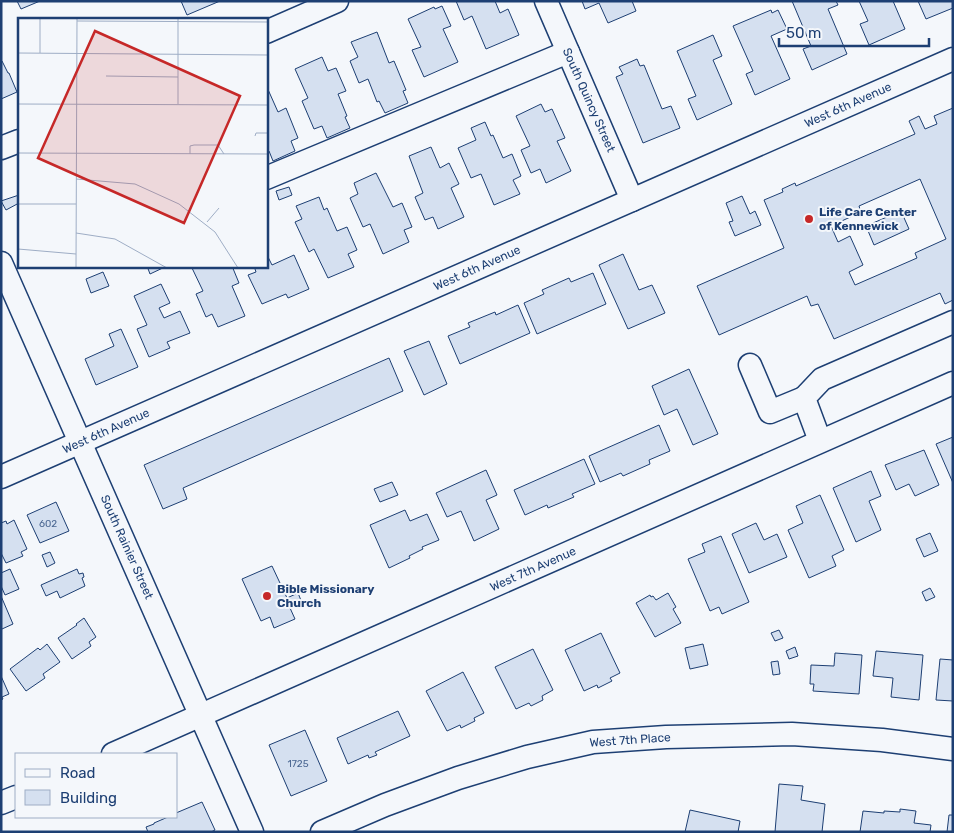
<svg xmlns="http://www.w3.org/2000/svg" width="954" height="833" viewBox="0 0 954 833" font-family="Rubik,sans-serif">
<rect width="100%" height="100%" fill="#f4f7fb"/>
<g fill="#d5e0f0" stroke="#1d3f73" fill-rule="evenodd">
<polygon points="17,1 40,1 21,9"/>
<polygon points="181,1 220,1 187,15"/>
<polygon points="456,1 495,1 500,13 508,9 519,35 486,49 472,16 464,20"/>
<polygon points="582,1 632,1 636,11 608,23 599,3 585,9"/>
<polygon points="792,1 836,1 838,5 828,9 847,54 812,70 803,49 811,46"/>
<polygon points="859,1 893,1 905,29 869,45 860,24 868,21"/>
<polygon points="918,1 953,1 953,8 926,19"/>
<polygon points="442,6 451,26 443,29 458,62 424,77 412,50 421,47 408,19 434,7 435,9"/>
<polygon points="771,10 772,13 778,10 787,29 771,36 790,79 755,95 746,74 753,71 733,26"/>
<polygon points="377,32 389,63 394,61 406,90 403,91 408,103 385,113 379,101 377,102 368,79 359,83 350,61 358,57 351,42"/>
<polygon points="713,35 722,56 713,60 732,104 697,120 688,99 696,96 677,51"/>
<polygon points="322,57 328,71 336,68 346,91 338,94 347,116 345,117 350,128 327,138 322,126 314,129 302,101 308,98 295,69"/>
<polygon points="637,59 640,66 644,65 662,109 671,106 680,128 643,143 616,77 623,74 619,67"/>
<polygon points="1,61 2,61 8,73 9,73 17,92 1,99"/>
<polygon points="266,85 278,112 286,108 298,138 291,141 295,151 273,161 269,151 266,152"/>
<polygon points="541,104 545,112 552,109 565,138 557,141 571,171 546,183 540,169 531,173 521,150 530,146 516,116"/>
<path d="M953,108V300L945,304L940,293L834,339L818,304L811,306L807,296L719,335L697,286L784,248L764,200L783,192L782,189L795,183L796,186L915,134L909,121L919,116L925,129L937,124L934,116ZM920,179L946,239L915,253L917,258L855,285L849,272L863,265L850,236L838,242L831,226L861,212L859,206Z"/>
<polygon points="485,122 491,136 493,135 503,158 512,154 521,176 513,180 520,194 494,205 481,174 471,178 458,148 476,140 471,128"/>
<polygon points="431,147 440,168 449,163 459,184 451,188 464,217 438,229 433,217 425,220 415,197 423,193 409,156"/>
<polygon points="376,173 393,207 402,203 412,227 404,230 409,242 383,254 370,224 363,227 350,198 358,194 354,183"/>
<polygon points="289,187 292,195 279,200 276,191"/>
<polygon points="19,195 19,203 6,210 1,201"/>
<polygon points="742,196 750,214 755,211 761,225 735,236 729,222 733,221 726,203"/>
<polygon points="319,197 324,210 327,208 337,231 347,227 357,250 348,254 354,267 328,278 314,249 309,252 295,222 302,219 296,206"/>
<polygon points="901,211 909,229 874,245 866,226"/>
<polygon points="623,254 639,290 652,285 665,313 628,329 599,265"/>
<polygon points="267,255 272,265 294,255 309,289 288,298 286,294 262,304 248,275 256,272 254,266 266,266"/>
<polygon points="147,266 167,266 150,274"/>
<polygon points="194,266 232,266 239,283 232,286 245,316 218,327 212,314 206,317 196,294 203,291 192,268"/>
<polygon points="103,272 109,286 91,293 86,279"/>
<polygon points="593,273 606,304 537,334 524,303 544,294 542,290 569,278 571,282"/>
<polygon points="161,284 170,303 159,308 164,318 180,311 190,333 167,342 170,348 149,357 137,329 147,325 134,296"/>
<polygon points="518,305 530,333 460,364 448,336 470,327 468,323 495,312 496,315"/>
<polygon points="121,329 138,367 96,385 85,359 114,346 109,334"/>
<polygon points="429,341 447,384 424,395 404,351"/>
<polygon points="389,358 403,391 183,488 187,499 163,509 144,465"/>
<polygon points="689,369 718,434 693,445 677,409 664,415 652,386"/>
<polygon points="659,425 670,451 649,460 650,464 623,476 621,473 600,482 589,456"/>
<polygon points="953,437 953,483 936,444"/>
<polygon points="924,450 939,485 915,496 909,484 896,490 885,465"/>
<polygon points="584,459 595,484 572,494 574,497 548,508 547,505 525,515 514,490"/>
<polygon points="486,470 497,495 486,500 499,529 474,541 461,511 447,517 436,493"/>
<polygon points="871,471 881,496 869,501 881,530 856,542 833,488"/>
<polygon points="392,482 398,495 380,502 374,489"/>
<polygon points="820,495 844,550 832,556 836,566 809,578 788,530 803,523 796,506"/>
<polygon points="56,502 69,531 40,543 27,515"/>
<polygon points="405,510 410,521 427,514 439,540 422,547 423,549 409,556 410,558 389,568 370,525"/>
<polygon points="14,520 27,549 21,552 23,556 6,563 1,553 1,523 6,521 7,524"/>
<polygon points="756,523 764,540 777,534 787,557 749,573 732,534"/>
<polygon points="930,533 938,551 924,557 916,539"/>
<polygon points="721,536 749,602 722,614 719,607 710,611 688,559 705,552 702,544"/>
<polygon points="50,552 55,563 47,567 42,555"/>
<polygon points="272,566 287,598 298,593 302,603 290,608 295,619 274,628 270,617 261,621 242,579"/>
<polygon points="10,569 19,589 5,595 1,586 1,573"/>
<polygon points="77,569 79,574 83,573 84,577 82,578 85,586 60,598 57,591 46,596 41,585"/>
<polygon points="930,588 935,597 926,601 922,592"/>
<polygon points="668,593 676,607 673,609 681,623 655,637 636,603 650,595 651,597 653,596 656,600"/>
<polygon points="1,596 13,624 2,629 1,628"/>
<polygon points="84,618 96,637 89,642 91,646 72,659 58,638 77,625 76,624"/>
<polygon points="779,630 783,638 775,641 771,633"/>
<polygon points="601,633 620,673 610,678 612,681 598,688 597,685 584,691 565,650"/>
<polygon points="47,644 60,662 43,674 45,678 26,691 10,669 38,648 40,650"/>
<polygon points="703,644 708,665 690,669 685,648"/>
<polygon points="795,647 798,656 789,659 786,651"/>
<polygon points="533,649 553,690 542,696 543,700 531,706 529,703 516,709 495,667"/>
<polygon points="876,651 923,655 919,700 891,697 893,678 873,676"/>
<polygon points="835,653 862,655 859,694 813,691 814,684 810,684 811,665 834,666"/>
<polygon points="940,659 953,660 953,701 936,700"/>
<polygon points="778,661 780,674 773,675 771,662"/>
<polygon points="463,672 484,713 474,718 475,721 461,728 460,725 447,731 426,691"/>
<polygon points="1,676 9,694 2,697 3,699 1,700"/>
<polygon points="398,711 410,736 375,752 377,755 369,758 368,755 348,764 337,738"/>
<polygon points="305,730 327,781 291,796 269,745"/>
<polygon points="779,784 803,786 801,800 825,804 822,832 775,832"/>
<polygon points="202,802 215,830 211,832 148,832 146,827 154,824 154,823 168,817 176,817 176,813"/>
<polygon points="900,809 916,811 914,823 931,825 930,832 860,832 863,811 884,813 884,811 900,812"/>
<polygon points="690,810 740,821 738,832 685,832"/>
<polygon points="949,815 953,815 953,832 947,832"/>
</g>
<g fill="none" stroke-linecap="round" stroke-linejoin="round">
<defs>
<g id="minor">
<polyline points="546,1 632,200"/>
<polyline points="266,32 337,1"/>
<polyline points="1,148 19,141"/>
<polyline points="266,178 568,52"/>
<polyline points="1,263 252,832"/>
<polyline points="750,365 770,412 804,398"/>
<polyline points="820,441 804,398 822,379 953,322"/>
<polyline points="1,477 953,59"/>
<polyline points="113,754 953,383"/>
<polyline points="1,803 16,797"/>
<polyline points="322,832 385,805 458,778 527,757 593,742 666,737 792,734 882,740 953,749"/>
</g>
</defs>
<use href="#minor" stroke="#1d3f73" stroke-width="25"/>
<use href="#minor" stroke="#f4f7fb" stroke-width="22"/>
</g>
<g fill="#c62828" stroke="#f4f7fb" stroke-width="2">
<circle cx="809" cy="219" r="5"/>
<circle cx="267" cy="596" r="5"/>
</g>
<g text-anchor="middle" stroke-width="4" stroke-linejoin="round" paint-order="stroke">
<g font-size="10" fill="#4b6792">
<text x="48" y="527">602</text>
<text x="298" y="767">1725</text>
</g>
<g font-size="12" fill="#1d3f73" stroke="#f4f7fb">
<text transform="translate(589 100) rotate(66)" y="4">South Quincy Street</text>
<text transform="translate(848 105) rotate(-24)" y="4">West 6th Avenue</text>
<text transform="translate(477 268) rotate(-24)" y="4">West 6th Avenue</text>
<text transform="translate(106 431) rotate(-24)" y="4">West 6th Avenue</text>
<text transform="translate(127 547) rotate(66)" y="4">South Rainier Street</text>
<text transform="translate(533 569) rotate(-24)" y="4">West 7th Avenue</text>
<text transform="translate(630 740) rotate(-4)" y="4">West 7th Place</text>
</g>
<g font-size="12" font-weight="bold" fill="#1d3f73" stroke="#f4f7fb" text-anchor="start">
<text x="819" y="216">Life Care Center<tspan x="819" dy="14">of Kennewick</tspan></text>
<text x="277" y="593">Bible Missionary<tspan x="277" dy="14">Church</tspan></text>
</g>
</g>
<g transform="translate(18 18)">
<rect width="250" height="250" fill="#f4f7fb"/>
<path fill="none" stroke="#9eadc5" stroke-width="1" d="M59,3L250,4M0,35L250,37M22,35V0M88,58L160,59M0,86L250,87M160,86V0M237,118L238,115H250M0,135L250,136M172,136V128L176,127H200L206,136M58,161L117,166L161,186L197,214L220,250M0,186H58M189,204L201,190M58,215L97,221L149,250M0,231L58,236M58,250L59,0"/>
<path fill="#c62828" fill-opacity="0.15" stroke="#c62828" stroke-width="2.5" d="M77,13L222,78L166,205L20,140Z"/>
<rect width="250" height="250" fill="none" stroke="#1d3f73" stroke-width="2.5"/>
</g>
<rect width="954" height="833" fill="none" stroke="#1d3f73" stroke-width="5"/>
<rect x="15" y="753" width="162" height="65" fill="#f4f7fb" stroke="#9eadc5"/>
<rect x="25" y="769" width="25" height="8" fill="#f4f7fb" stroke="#9eadc5"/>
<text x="60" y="778" font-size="15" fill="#1d3f73">Road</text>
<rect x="25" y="790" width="25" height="15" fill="#d5e0f0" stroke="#9eadc5"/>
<text x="60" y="803" font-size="15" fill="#1d3f73">Building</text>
<path d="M779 38v8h150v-8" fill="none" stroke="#1d3f73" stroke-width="2.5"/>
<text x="786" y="38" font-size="15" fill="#1d3f73" stroke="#f4f7fb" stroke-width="4" paint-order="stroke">50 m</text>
</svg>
